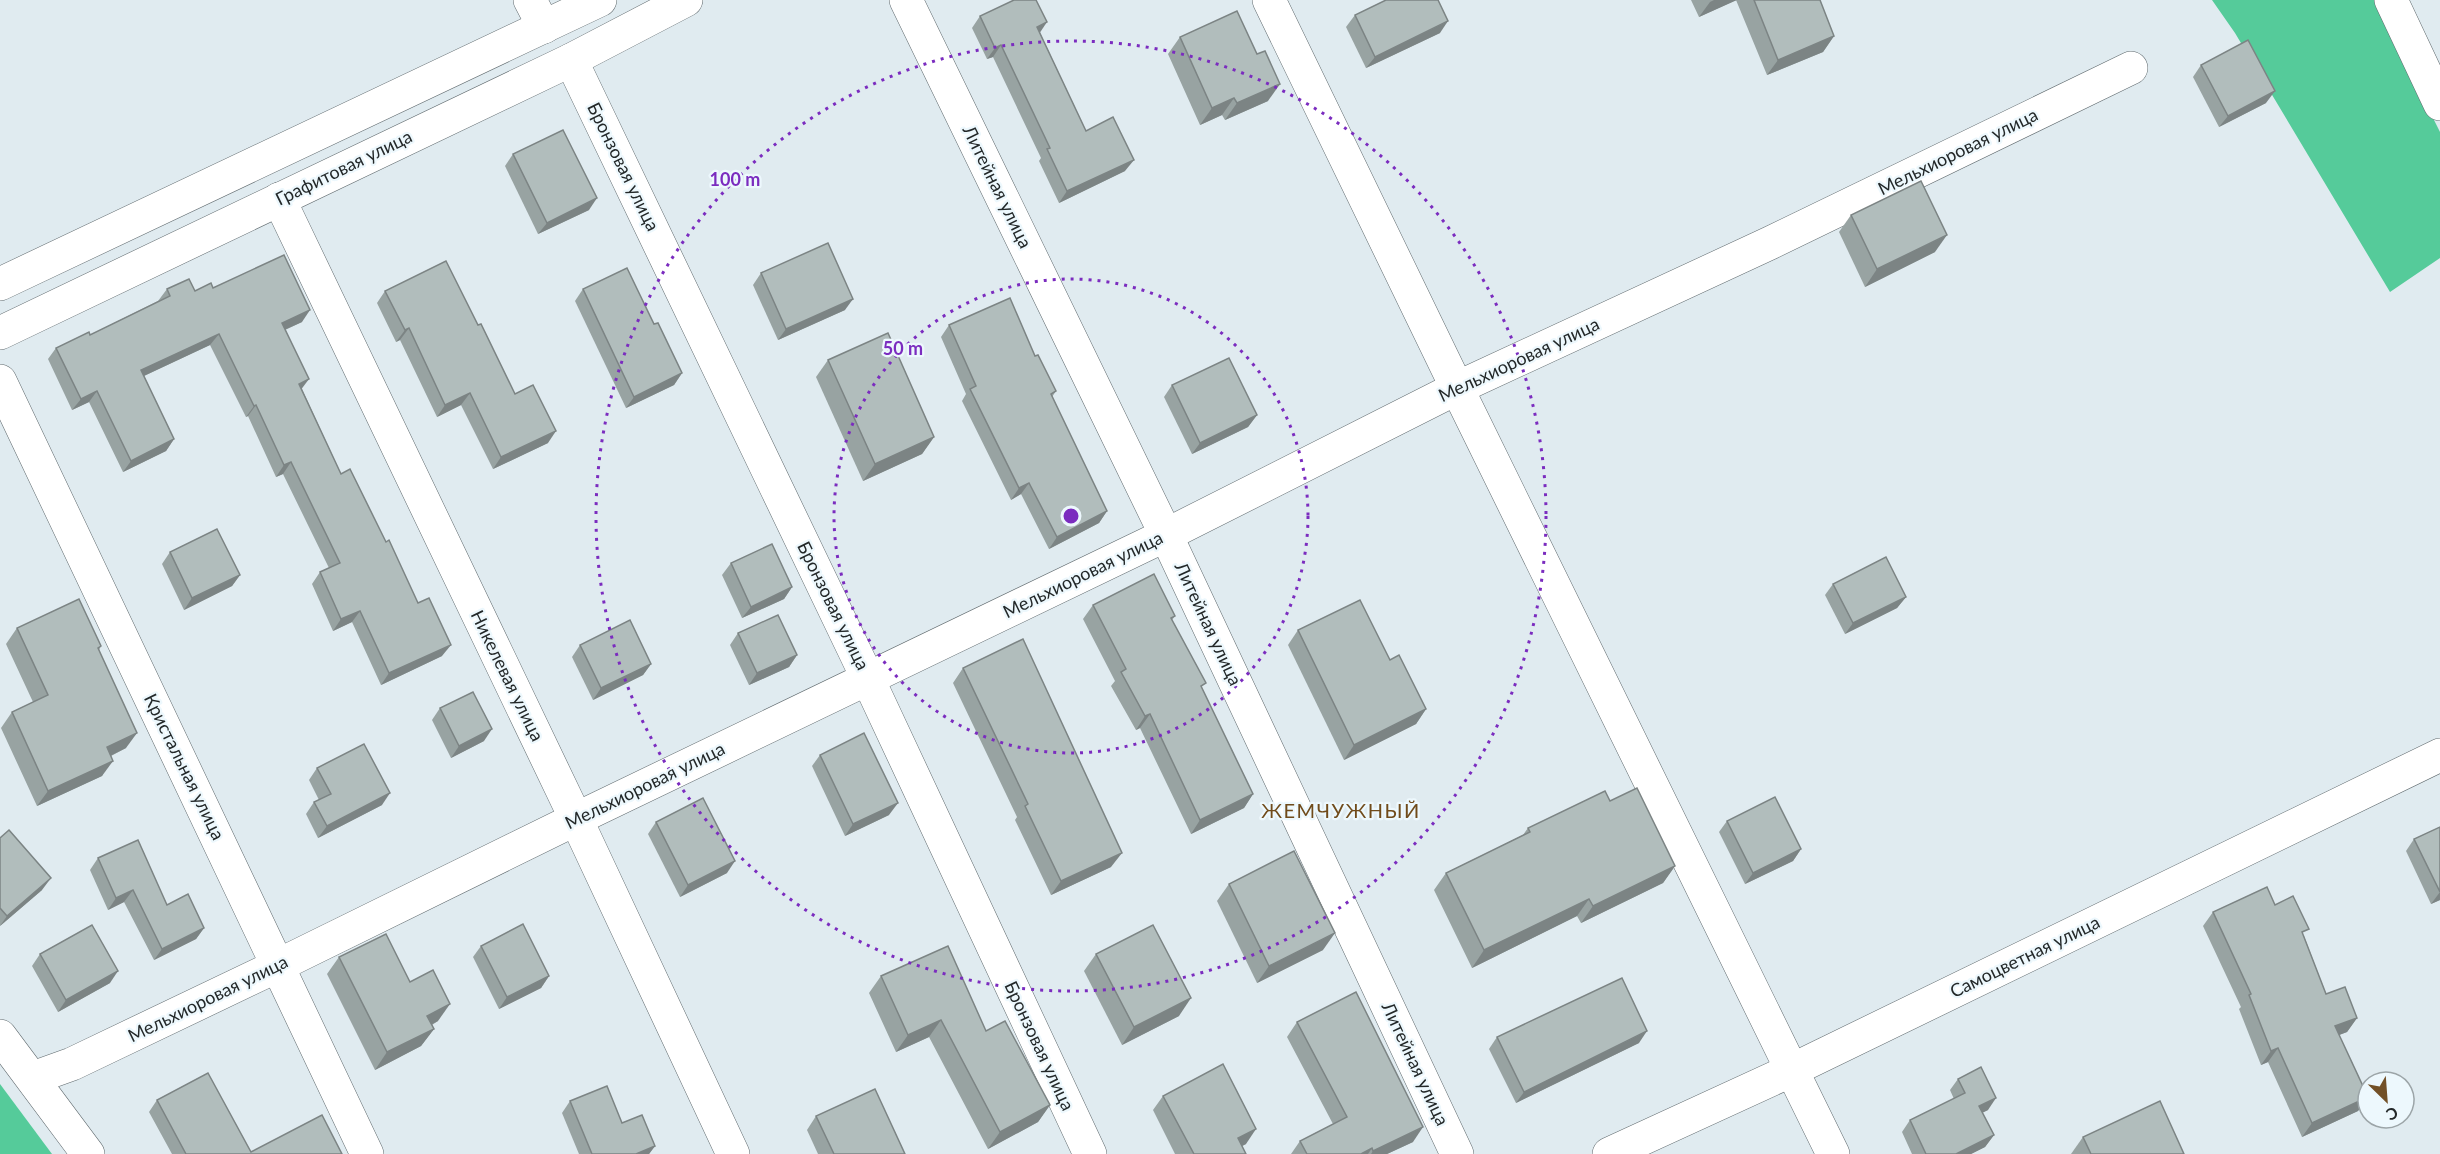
<svg xmlns="http://www.w3.org/2000/svg" width="2440" height="1154" viewBox="0 0 2440 1154" font-family="Lato,sans-serif">
<rect width="100%" height="100%" fill="#e0ebf0"/>
<g fill="#55cb9a">
<polygon points="2212,0 2374,0 2440,132 2440,258 2390,292 2235,33"/>
<polygon points="0,1084 52,1154 0,1154"/>
</g>
<g fill="none" stroke-linecap="round" stroke-linejoin="round">
<defs>
<g id="minor">
<polyline points="530,0 544,27"/>
<polyline points="906,0 1166,535 1457,1154"/>
<polyline points="1269,0 1457,388 1833,1154"/>
<polyline points="2391,0 2440,104"/>
<polyline points="571,60 868,679 1090,1154"/>
<polyline points="279,199 576,819 733,1154"/>
<polyline points="0,284 600,0"/>
<polyline points="0,333 571,60 686,0"/>
<polyline points="0,381 367,1154"/>
<polyline points="0,1036 88,1154"/>
<polyline points="33,1078 72,1064 279,965 576,819 1166,535 1457,388 1770,243 2131,68"/>
<polyline points="1609,1154 1792,1070 2440,755"/>
</g>
</defs>
<use href="#minor" stroke="#616b6f" stroke-width="34"/>
<use href="#minor" stroke="#fff" stroke-width="33"/>
</g>
<g fill="#98a3a2">
<polygon points="1691,0 1820,0 1834,36 1823,52 1767,75 1736,0 1699,17"/>
<polygon points="1355,15 1440,33 1366,68 1346,27"/>
<polygon points="980,16 1040,33 1086,131 1125,171 1059,203 1039,161 1041,158 993,57 987,59 972,28"/>
<polygon points="1180,37 1268,101 1225,120 1222,115 1200,125 1168,54"/>
<polygon points="2201,65 2266,103 2219,127 2193,77"/>
<polygon points="513,154 589,210 538,234 505,166"/>
<polygon points="1851,215 1935,252 1865,287 1839,232"/>
<polygon points="761,273 845,310 778,340 753,285"/>
<polygon points="213,288 302,322 285,330 302,389 341,474 386,542 442,656 381,685 352,622 333,631 312,584 320,572 329,568 283,474 276,477 248,416 246,417 210,345 144,376 174,439 166,451 123,472 89,402 72,410 48,359 56,348 90,335 158,301 167,289 195,291"/>
<polygon points="583,289 654,324 682,373 674,385 626,408 575,301"/>
<polygon points="385,291 478,325 515,394 548,443 493,469 461,405 437,417 400,340 396,342 377,303"/>
<polygon points="949,325 1035,356 1056,391 1052,397 1107,511 1099,523 1049,549 1021,494 1011,500 962,401 966,394 941,337"/>
<polygon points="828,360 934,437 922,454 863,481 816,377"/>
<polygon points="1172,385 1257,415 1248,427 1192,454 1164,397"/>
<polygon points="170,552 240,575 232,586 184,610 162,564"/>
<polygon points="731,563 792,587 784,599 742,618 722,575"/>
<polygon points="1833,584 1906,597 1897,608 1845,634 1825,595"/>
<polygon points="1093,605 1175,616 1172,620 1202,689 1253,794 1244,808 1191,834 1140,728 1136,730 1111,686 1115,681 1083,619"/>
<polygon points="17,628 101,646 99,650 126,748 111,756 102,776 37,806 1,728 12,712 33,702 6,644"/>
<polygon points="1298,630 1390,660 1426,709 1416,724 1344,760 1288,645"/>
<polygon points="738,633 797,655 789,667 749,685 730,645"/>
<polygon points="580,645 651,664 643,675 593,700 572,657"/>
<polygon points="963,668 1111,867 1051,895 1015,820 1017,817 953,683"/>
<polygon points="440,708 484,741 451,758 432,720"/>
<polygon points="820,755 889,815 845,836 812,766"/>
<polygon points="317,768 382,805 318,838 306,814 314,802 319,800 309,780"/>
<polygon points="1610,801 1675,866 1663,883 1581,923 1577,916 1472,968 1434,890 1446,873 1523,835 1528,828"/>
<polygon points="1727,821 1801,849 1793,861 1745,884 1719,832"/>
<polygon points="656,822 727,873 680,897 648,834"/>
<polygon points="2440,827 2440,900 2431,904 2406,851 2414,839"/>
<polygon points="0,838 42,890 0,926"/>
<polygon points="98,858 167,905 204,928 196,939 154,960 124,902 108,910 90,870"/>
<polygon points="1229,884 1323,950 1257,983 1217,901"/>
<polygon points="2275,905 2304,936 2326,994 2357,1018 2347,1032 2339,1035 2368,1097 2358,1111 2302,1137 2268,1062 2261,1065 2239,1009 2241,1007 2203,926 2213,912"/>
<polygon points="481,946 549,976 541,988 499,1009 473,957"/>
<polygon points="40,954 110,983 58,1012 32,966"/>
<polygon points="1096,954 1179,1016 1122,1045 1084,971"/>
<polygon points="339,957 410,982 438,1021 432,1025 434,1029 421,1046 375,1070 327,974"/>
<polygon points="881,976 986,1031 1050,1105 1038,1122 988,1149 929,1037 896,1052 869,993"/>
<polygon points="1297,1022 1413,1142 1387,1154 1291,1154 1300,1141 1333,1124 1287,1037"/>
<polygon points="1497,1037 1639,1043 1516,1103 1489,1049"/>
<polygon points="1958,1079 1988,1110 1982,1113 1994,1135 1985,1147 1971,1154 1912,1154 1902,1132 1910,1120 1954,1099 1950,1090"/>
<polygon points="1163,1096 1246,1144 1242,1146 1246,1154 1175,1154 1153,1110"/>
<polygon points="157,1100 251,1152 342,1154 172,1154 149,1112"/>
<polygon points="570,1101 622,1123 655,1146 649,1154 579,1154 562,1113"/>
<polygon points="816,1116 905,1154 818,1154 807,1130"/>
<polygon points="2083,1137 2184,1154 2071,1154"/>
</g>
<g fill="#7c8484">
<polygon points="1714,0 1737,0 1699,17 1710,2"/>
<polygon points="1448,21 1440,33 1366,68 1375,57"/>
<polygon points="1047,22 1039,34 1037,27"/>
<polygon points="1834,36 1823,52 1767,75 1778,60"/>
<polygon points="1001,45 993,57 987,59 995,48"/>
<polygon points="1280,84 1268,101 1225,120 1237,103"/>
<polygon points="2275,91 2266,103 2219,127 2228,116"/>
<polygon points="1234,98 1222,115 1200,125 1212,108"/>
<polygon points="1134,160 1125,171 1059,203 1067,191"/>
<polygon points="597,198 589,210 538,234 547,223"/>
<polygon points="1947,235 1935,252 1865,287 1877,269"/>
<polygon points="853,299 845,310 778,340 786,329"/>
<polygon points="310,310 302,322 273,335 282,323"/>
<polygon points="409,328 400,340 396,342 405,330"/>
<polygon points="219,334 210,345 133,381 141,370"/>
<polygon points="682,373 674,385 626,408 634,397"/>
<polygon points="309,379 300,391 299,384"/>
<polygon points="97,391 89,402 72,410 81,399"/>
<polygon points="470,393 461,405 437,417 445,405"/>
<polygon points="256,405 248,416 246,417 254,406"/>
<polygon points="1257,415 1248,427 1192,454 1200,443"/>
<polygon points="556,431 548,443 493,469 501,457"/>
<polygon points="934,437 922,454 863,481 875,464"/>
<polygon points="174,439 166,451 123,472 131,461"/>
<polygon points="291,462 283,474 276,477 284,465"/>
<polygon points="1029,483 1021,494 1011,500 1019,488"/>
<polygon points="1107,511 1099,523 1049,549 1057,537"/>
<polygon points="240,575 232,586 184,610 192,598"/>
<polygon points="792,587 784,599 742,618 751,607"/>
<polygon points="1906,597 1897,608 1845,634 1853,623"/>
<polygon points="360,611 352,622 333,631 341,619"/>
<polygon points="451,645 442,656 381,685 389,673"/>
<polygon points="797,655 789,667 749,685 757,673"/>
<polygon points="651,664 643,675 593,700 601,688"/>
<polygon points="1426,709 1416,724 1344,760 1354,745"/>
<polygon points="1150,714 1140,728 1136,730 1145,716"/>
<polygon points="492,729 484,741 451,758 459,746"/>
<polygon points="137,733 126,748 96,763 107,747"/>
<polygon points="113,761 102,776 37,806 48,791"/>
<polygon points="390,793 382,805 318,838 327,826"/>
<polygon points="1253,794 1244,808 1191,834 1200,820"/>
<polygon points="898,803 889,815 845,836 853,824"/>
<polygon points="1801,849 1793,861 1745,884 1753,873"/>
<polygon points="1122,853 1111,867 1051,895 1061,881"/>
<polygon points="735,861 727,873 680,897 688,885"/>
<polygon points="1675,866 1663,883 1581,923 1593,906"/>
<polygon points="51,878 42,890 0,926 7,916"/>
<polygon points="133,890 124,902 108,910 116,898"/>
<polygon points="2440,892 2440,900 2431,904"/>
<polygon points="1589,899 1577,916 1472,968 1484,950"/>
<polygon points="204,928 196,939 154,960 162,949"/>
<polygon points="1335,933 1323,950 1257,983 1269,966"/>
<polygon points="118,971 110,983 58,1012 66,1000"/>
<polygon points="549,976 541,988 499,1009 507,997"/>
<polygon points="1191,998 1179,1016 1122,1045 1134,1027"/>
<polygon points="450,1004 438,1021 415,1033 427,1016"/>
<polygon points="2357,1018 2347,1032 2326,1040 2335,1026"/>
<polygon points="941,1020 929,1037 896,1052 908,1035"/>
<polygon points="434,1029 421,1046 375,1070 387,1052"/>
<polygon points="1647,1031 1639,1043 1516,1103 1524,1092"/>
<polygon points="2278,1048 2268,1062 2261,1065 2271,1051"/>
<polygon points="2368,1097 2358,1111 2302,1137 2312,1123"/>
<polygon points="1996,1098 1988,1110 1971,1118 1979,1106"/>
<polygon points="1050,1105 1038,1122 988,1149 1000,1132"/>
<polygon points="1423,1127 1413,1142 1387,1154 1371,1154 1373,1151"/>
<polygon points="1256,1129 1246,1144 1228,1153 1238,1138"/>
<polygon points="1994,1135 1985,1147 1971,1154 1956,1154"/>
<polygon points="655,1146 649,1154 636,1154"/>
<polygon points="1372,1148 1368,1154 1361,1154"/>
</g>
<g fill="#b1bdbc" stroke="#7c8484" stroke-width="1.5">
<polygon points="1014,0 1036,0 1047,22 1037,27 1086,131 1113,117 1134,160 1067,191 1047,149 1050,148 1001,45 995,48 980,16"/>
<polygon points="1386,0 1438,0 1448,21 1375,57 1355,15"/>
<polygon points="1754,0 1820,0 1834,36 1778,60"/>
<polygon points="1237,11 1257,54 1265,51 1280,84 1237,103 1234,98 1212,108 1180,37"/>
<polygon points="2248,40 2275,91 2228,116 2201,65"/>
<polygon points="563,130 597,198 547,223 513,154"/>
<polygon points="1921,181 1947,235 1877,269 1851,215"/>
<polygon points="828,243 853,299 786,329 761,273"/>
<polygon points="284,255 310,310 282,323 309,379 299,384 341,474 350,469 386,542 389,540 418,603 429,598 451,645 389,673 360,611 341,619 320,572 340,563 291,462 284,465 256,405 254,406 219,334 141,370 174,439 131,461 97,391 81,399 56,348 89,332 90,335 170,296 167,289 189,279 195,291 211,283 213,288"/>
<polygon points="446,261 478,325 481,324 515,394 533,385 556,431 501,457 470,393 445,405 409,328 405,330 385,291"/>
<polygon points="627,268 654,324 658,323 682,373 634,397 583,289"/>
<polygon points="1010,298 1035,356 1038,355 1056,391 1051,394 1107,511 1057,537 1029,483 1019,488 970,389 976,386 949,325"/>
<polygon points="888,333 934,437 875,464 828,360"/>
<polygon points="1229,358 1257,415 1200,443 1172,385"/>
<polygon points="217,529 240,575 192,598 170,552"/>
<polygon points="772,544 792,587 751,607 731,563"/>
<polygon points="1886,557 1906,597 1853,623 1833,584"/>
<polygon points="1154,574 1175,616 1171,618 1206,683 1201,686 1253,794 1200,820 1150,714 1145,716 1121,672 1126,669 1093,605"/>
<polygon points="79,599 101,646 98,648 137,733 107,747 113,761 48,791 12,712 48,695 17,628"/>
<polygon points="1360,600 1390,660 1399,655 1426,709 1354,745 1298,630"/>
<polygon points="778,615 797,655 757,673 738,633"/>
<polygon points="630,620 651,664 601,688 580,645"/>
<polygon points="1023,639 1122,853 1061,881 1025,806 1028,804 963,668"/>
<polygon points="473,692 492,729 459,746 440,708"/>
<polygon points="864,733 898,803 853,824 820,755"/>
<polygon points="364,744 390,793 327,826 314,802 331,794 317,768"/>
<polygon points="1637,788 1675,866 1593,906 1589,899 1484,950 1446,873 1530,832 1528,828 1605,791 1610,801"/>
<polygon points="1775,797 1801,849 1753,873 1727,821"/>
<polygon points="703,798 735,861 688,885 656,822"/>
<polygon points="2440,827 2440,892 2414,839"/>
<polygon points="9,830 51,878 7,916 0,908 0,838"/>
<polygon points="138,840 167,905 188,894 204,928 162,949 133,890 116,898 98,858"/>
<polygon points="1294,851 1335,933 1269,966 1229,884"/>
<polygon points="2267,887 2275,905 2293,896 2309,929 2302,932 2326,994 2345,987 2357,1018 2335,1026 2368,1097 2312,1123 2278,1048 2271,1051 2249,995 2251,994 2213,912"/>
<polygon points="523,924 549,976 507,997 481,946"/>
<polygon points="92,925 118,971 66,1000 40,954"/>
<polygon points="1153,925 1191,998 1134,1027 1096,954"/>
<polygon points="386,934 410,982 433,970 450,1004 427,1016 434,1029 387,1052 339,957"/>
<polygon points="948,946 986,1031 1005,1021 1050,1105 1000,1132 941,1020 908,1035 881,976"/>
<polygon points="1622,978 1647,1031 1524,1092 1497,1037"/>
<polygon points="1356,992 1423,1127 1373,1151 1372,1148 1361,1154 1307,1154 1300,1141 1347,1117 1297,1022"/>
<polygon points="1223,1064 1256,1129 1238,1138 1246,1154 1194,1154 1163,1096"/>
<polygon points="1981,1067 1996,1098 1979,1106 1994,1135 1956,1154 1926,1154 1910,1120 1965,1093 1958,1079"/>
<polygon points="208,1073 251,1152 322,1115 342,1154 186,1154 157,1100"/>
<polygon points="607,1086 622,1123 642,1115 655,1146 636,1154 592,1154 570,1101"/>
<polygon points="875,1089 905,1154 834,1154 816,1116"/>
<polygon points="2160,1101 2184,1154 2091,1154 2083,1137"/>
</g>
<g fill="none" stroke="#7b2cbf" stroke-width="3" stroke-dasharray="3 6">
<circle cx="1071" cy="516" r="237"/>
<circle cx="1071" cy="516" r="475"/>
</g>
<g text-anchor="middle" stroke-width="4.5" stroke-linejoin="round" paint-order="stroke">
<g font-size="18" fill="#232829" stroke="#edf8fd">
<text transform="translate(1958 152) rotate(-26)" y="6">Мельхиоровая улица</text>
<text transform="translate(623 167) rotate(64)" y="6">Бронзовая улица</text>
<text transform="translate(344 168) rotate(-26)" y="6">Графитовая улица</text>
<text transform="translate(997 187) rotate(64)" y="6">Литейная улица</text>
<text transform="translate(1519 360) rotate(-25)" y="6">Мельхиоровая улица</text>
<text transform="translate(1083 575) rotate(-26)" y="6">Мельхиоровая улица</text>
<text transform="translate(833 606) rotate(64)" y="6">Бронзовая улица</text>
<text transform="translate(1208 624) rotate(65)" y="6">Литейная улица</text>
<text transform="translate(507 676) rotate(64)" y="6">Никелевая улица</text>
<text transform="translate(184 767) rotate(64)" y="6">Кристальная улица</text>
<text transform="translate(645 786) rotate(-26)" y="6">Мельхиоровая улица</text>
<text transform="translate(2025 957) rotate(-26)" y="6">Самоцветная улица</text>
<text transform="translate(208 999) rotate(-26)" y="6">Мельхиоровая улица</text>
<text transform="translate(1039 1046) rotate(65)" y="6">Бронзовая улица</text>
<text transform="translate(1415 1064) rotate(65)" y="6">Литейная улица</text>
</g>
<g font-size="20" letter-spacing="1.5" fill="#704b1b" stroke="#edf8fd">
<text x="1341" y="818">ЖЕМЧУЖНЫЙ</text>
</g>
</g>
<circle cx="1071" cy="516" r="9" fill="#7b2cbf" stroke="#edf8fd" stroke-width="3"/>
<g font-size="18" text-anchor="middle" font-weight="bold" fill="#7b2cbf" stroke="#edf8fd" stroke-width="4.5" stroke-linejoin="round" paint-order="stroke">
<text x="735" y="186">100 m</text>
<text x="903" y="355">50 m</text>
</g>
<g transform="translate(2386 1100) rotate(155)"><circle r="28" fill="#edf8fd" stroke="#9ca5a8" stroke-width="1.5"/>
<path d="M0-4.5L10 22L0 15L-10 22Z" fill="#725027"/>
<text y="-9" font-size="16" font-weight="bold" text-anchor="middle" fill="#232829">С</text>
</g>
</svg>
